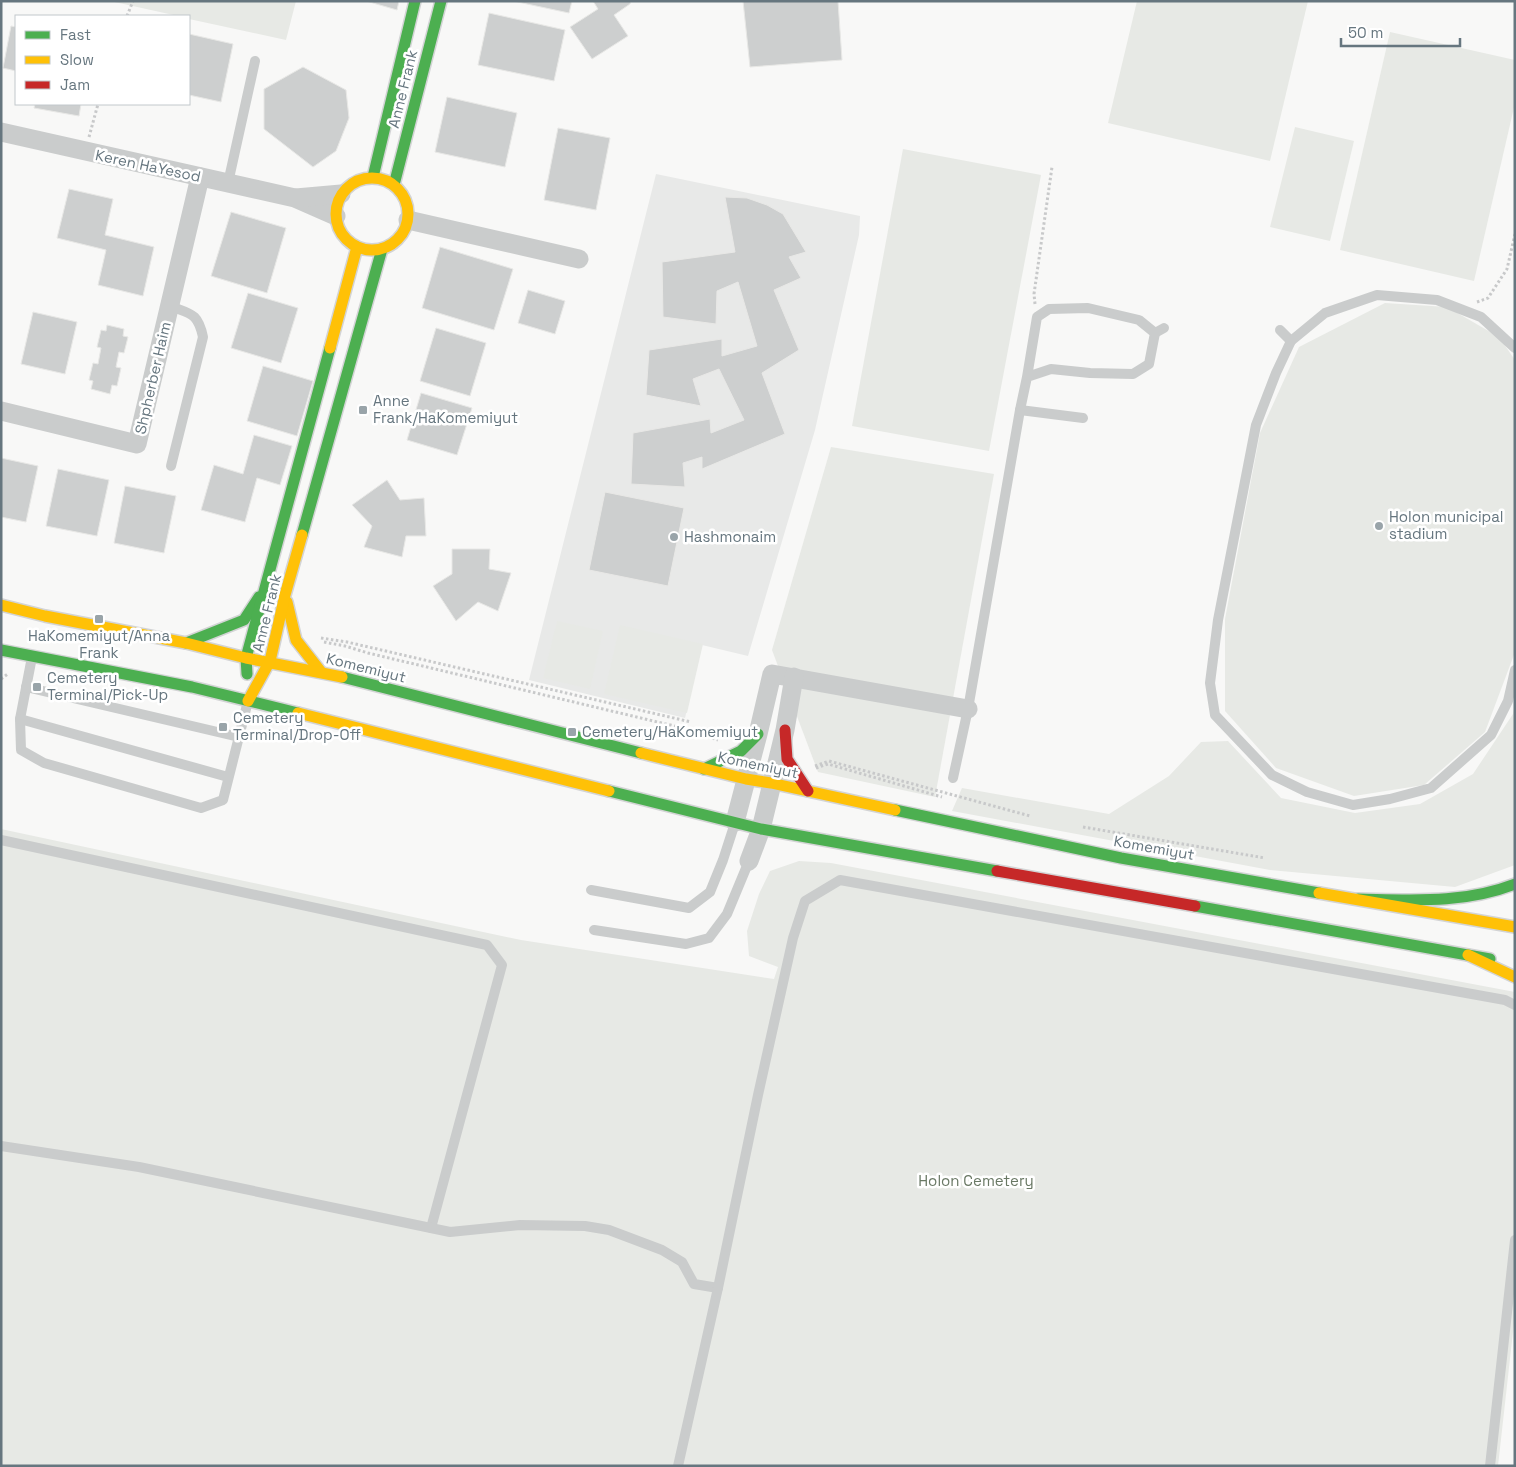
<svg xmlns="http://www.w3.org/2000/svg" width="1516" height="1467" viewBox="0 0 1516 1467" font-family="'Space Grotesk',sans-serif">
<rect width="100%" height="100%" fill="#f8f8f7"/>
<polygon fill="#e8e9e8" points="656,174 860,216 859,235 815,430 748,656 702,645 685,718 529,680"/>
<g fill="#e7e9e5">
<polygon points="110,1 296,1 286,40 189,19 189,16 178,16"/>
<polygon points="1137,1 1308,1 1270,161 1108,123"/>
<polygon points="1390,32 1515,60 1515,103 1474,281 1340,250"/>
<polygon points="1295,127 1354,141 1330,241 1270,227"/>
<polygon points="903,149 1041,175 989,451 852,426"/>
<polygon points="1385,303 1447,307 1499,337 1515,360 1515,652 1485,732 1424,785 1354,796 1276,768 1225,711 1225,619 1260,433 1299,347"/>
<polygon points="831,447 994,474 935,797 818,772 772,650"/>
<polygon points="557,621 603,631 590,689 543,678"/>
<polygon points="620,625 703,644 687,713 604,694"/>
<polygon points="1515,705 1515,865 1455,887 1270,870 952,811 962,788 1109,814 1169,776 1201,742 1228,741 1281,798 1355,813 1420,804 1473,774 1513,714"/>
<polygon points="1,829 521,940 774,979 778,967 749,956 747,931 759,894 770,871 799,861 831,863 1515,992 1515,1314 1498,1466 1,1466"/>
</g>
<g fill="#cdcfcf" stroke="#e8e8e6">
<polygon points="366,1 399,1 397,10"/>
<polygon points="513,1 572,1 569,13"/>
<polygon points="593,1 631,1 630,4 614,15 628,36 592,59 570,27 598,9"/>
<polygon points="743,1 838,1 842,60 750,67"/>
<polygon points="489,13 565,30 554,81 478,65"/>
<polygon points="11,26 16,27 16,71 3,68"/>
<polygon points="189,34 233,44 221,102 189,95"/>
<polygon points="303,67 346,90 349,118 336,151 313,167 264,129 264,89"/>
<polygon points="447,97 517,113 505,167 435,152"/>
<polygon points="35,104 81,104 79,116 34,108"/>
<polygon points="558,128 610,138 596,210 544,200"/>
<polygon points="69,189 113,199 105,235 154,247 143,296 98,285 106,250 57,238"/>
<polygon points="725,197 747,198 767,205 783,214 806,252 789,257 801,278 774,290 799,350 762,373 785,434 702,469 702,457 683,463 685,487 631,484 633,433 710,419 711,433 744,420 719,369 693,379 701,406 646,395 649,350 722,339 722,356 757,346 738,282 717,291 716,324 663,317 662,262 735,252"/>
<polygon points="231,212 286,228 267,293 211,276"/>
<polygon points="440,247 513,269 494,330 422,308"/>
<polygon points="528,290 565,301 555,334 518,323"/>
<polygon points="248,293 298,308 281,363 231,348"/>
<polygon points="33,312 77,322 65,374 21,364"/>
<polygon points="107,325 124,329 123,336 128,337 124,353 119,352 116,367 121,368 117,386 112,385 110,394 91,389 93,381 89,380 93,363 98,364 101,348 97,347 101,330 106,331"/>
<polygon points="436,328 486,343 470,396 420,381"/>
<polygon points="263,366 313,381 297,436 247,421"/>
<polygon points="421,393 472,408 457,455 407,440"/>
<polygon points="254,435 292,446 280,485 257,478 245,522 201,510 214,465 243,474"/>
<polygon points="1,458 38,466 26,522 1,517"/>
<polygon points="58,469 109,480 97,536 46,526"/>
<polygon points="387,480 400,500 424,498 426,536 406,536 402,557 364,547 372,526 352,505"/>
<polygon points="125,486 176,496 164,553 114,543"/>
<polygon points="605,492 684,508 668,586 589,570"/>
<polygon points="452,549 490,549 489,569 511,573 498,611 478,602 456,621 433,586 452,574"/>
</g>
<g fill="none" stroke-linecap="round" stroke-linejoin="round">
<defs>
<g id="fast">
<polyline points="373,177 415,1"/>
<polyline points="394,185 441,1"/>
<polyline points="302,535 382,249"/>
<polyline points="186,643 244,620 259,597"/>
<polyline points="1,650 192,687 298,713"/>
<polyline points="247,674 246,658 330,348"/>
<polyline points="342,677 641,753"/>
<polyline points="704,769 741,751 758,734"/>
<polyline points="609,791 761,829 997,871"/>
<polyline points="895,810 1121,858 1319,893"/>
<path d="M1358,899C1412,900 1464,904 1515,884"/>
<polyline points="1195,906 1490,959"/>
</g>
<g id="slow">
<circle cx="372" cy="214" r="36"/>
<polyline points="330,348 357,247"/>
<polyline points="287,602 296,640 321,672"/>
<polyline points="1,605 45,616 186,643 246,658 342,677"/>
<polyline points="248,701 270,661 285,595 302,535"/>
<polyline points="298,713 609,791"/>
<polyline points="641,753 746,779 771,783 895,810"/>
<polyline points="1319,893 1515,927"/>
<polyline points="1468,955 1515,977"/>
</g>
<g id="jam">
<polyline points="785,730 787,759 808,791"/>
<polyline points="997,871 1195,906"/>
</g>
</defs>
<use href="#fast" stroke="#d3d4d5" stroke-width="14"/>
<use href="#slow" stroke="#d3d4d5" stroke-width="14"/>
<use href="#jam" stroke="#d3d4d5" stroke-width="14"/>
<g stroke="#c8c9ca" stroke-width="3" stroke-dasharray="2.5 2.5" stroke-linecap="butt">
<polyline points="127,16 133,1"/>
<polyline points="89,137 98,104"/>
<polyline points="1477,302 1488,298 1507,269 1515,234"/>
<polyline points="1035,304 1034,294 1052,167"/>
<polyline points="321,638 347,642 691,722"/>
<polyline points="324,642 345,646 368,653 687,729 718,740"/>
<polyline points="1,679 9,673"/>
<polyline points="815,766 829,761 1030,816"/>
<polyline points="816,768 828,764 942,797"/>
<polyline points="1083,827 1265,858"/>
</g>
<g stroke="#cacccc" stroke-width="10">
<polyline points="228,183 255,61"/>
<path d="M170,306C191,314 198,313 203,337L171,466"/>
<polyline points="1280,330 1291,341"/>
<polyline points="1155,333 1164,328"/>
<polyline points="1515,348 1481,317 1437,300 1377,295 1325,313 1291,341 1276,373 1256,425 1218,620 1210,683 1215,715 1272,775 1307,792 1353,805 1390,799 1431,788 1491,735 1508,701 1515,670"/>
<polyline points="1020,410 1083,418"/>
<polyline points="32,657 20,719 21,750 44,763 201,808 223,800 248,701"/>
<polyline points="26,687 239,737"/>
<polyline points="20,719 228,777"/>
<polyline points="953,778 968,709 1020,410 1027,377 1037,317 1049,309 1088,308 1139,320 1155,333 1149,364 1133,374 1090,373 1051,369 1027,377"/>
<polyline points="1,840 487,945 502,965 431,1228"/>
<polyline points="591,890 689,908 710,892 723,860 735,823"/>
<polyline points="594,930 686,944 709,938 727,914 749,861"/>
<polyline points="1,1146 139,1167 450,1232 520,1225 585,1226 609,1230 662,1250 682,1262 694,1284 718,1288"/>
<polyline points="678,1466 718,1288 758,1095 793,938 805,901 840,880 1505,1000 1515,1005"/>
<polyline points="1490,1466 1515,1240"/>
</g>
<g stroke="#cacccc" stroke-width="19">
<polyline points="1,132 295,198 336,216"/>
<polyline points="296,198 341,194"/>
<polyline points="408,220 579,259"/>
<polyline points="1,411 137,444 200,177"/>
<polyline points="735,822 758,734 772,674 968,709"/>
<polyline points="749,861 761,829 785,730 794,677"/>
</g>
<use href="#fast" stroke="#4caf50" stroke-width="11"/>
<use href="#slow" stroke="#ffc107" stroke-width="11"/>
<use href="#jam" stroke="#c62828" stroke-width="11"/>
</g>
<g fill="#99a4a9" stroke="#fff" stroke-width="2">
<rect x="358" y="405" width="10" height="10" rx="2.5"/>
<circle cx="1379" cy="526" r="5"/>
<circle cx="674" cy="537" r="5"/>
<rect x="94" y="614" width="10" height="10" rx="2.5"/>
<rect x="32" y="682" width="10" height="10" rx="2.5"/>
<rect x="218" y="722" width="10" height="10" rx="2.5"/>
<rect x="567" y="727" width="10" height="10" rx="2.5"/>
</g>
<g text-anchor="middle" stroke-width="5" stroke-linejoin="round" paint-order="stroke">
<g font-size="15" fill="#66767f" stroke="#fff">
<text transform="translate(403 89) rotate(-76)" y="5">Anne Frank</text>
<text transform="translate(148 166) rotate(12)" y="5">Keren HaYesod</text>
<text transform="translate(153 378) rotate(-77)" y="5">Shpherber Haim</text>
<text transform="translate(267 613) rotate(-76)" y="5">Anne Frank</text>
<text transform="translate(366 668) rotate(14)" y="5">Komemiyut</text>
<text transform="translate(758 765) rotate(12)" y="5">Komemiyut</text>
<text transform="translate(1154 848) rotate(10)" y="5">Komemiyut</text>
</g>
<g font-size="15" fill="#66767f" stroke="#fff" text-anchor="start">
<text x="373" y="406">Anne<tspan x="373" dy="17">Frank/HaKomemiyut</tspan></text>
<text x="1389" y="522">Holon municipal<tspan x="1389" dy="17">stadium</tspan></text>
<text x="684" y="542">Hashmonaim</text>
<text x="99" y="641" text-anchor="middle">HaKomemiyut/Anna<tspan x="99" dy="17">Frank</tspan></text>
<text x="47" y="683">Cemetery<tspan x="47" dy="17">Terminal/Pick-Up</tspan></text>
<text x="233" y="723">Cemetery<tspan x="233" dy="17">Terminal/Drop-Off</tspan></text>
<text x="582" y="737">Cemetery/HaKomemiyut</text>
</g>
<g font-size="15" fill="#697864" stroke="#fff">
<text x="976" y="1186">Holon Cemetery</text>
</g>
</g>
<rect width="1516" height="1467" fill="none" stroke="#66767f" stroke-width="5"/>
<rect x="15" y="15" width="175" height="90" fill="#ffffff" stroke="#c2c8cc"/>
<rect x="25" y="31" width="25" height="8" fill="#4caf50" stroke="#c2c8cc"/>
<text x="60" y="40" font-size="15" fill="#66767f">Fast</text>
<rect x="25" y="56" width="25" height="8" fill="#ffc107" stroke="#c2c8cc"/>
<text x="60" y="65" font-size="15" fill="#66767f">Slow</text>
<rect x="25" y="81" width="25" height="8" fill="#c62828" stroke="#c2c8cc"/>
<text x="60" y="90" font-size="15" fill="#66767f">Jam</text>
<path d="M1341 38v8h119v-8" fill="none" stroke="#66767f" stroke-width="2.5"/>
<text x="1348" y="38" font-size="15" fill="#66767f" stroke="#ffffff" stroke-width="4" paint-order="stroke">50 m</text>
</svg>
